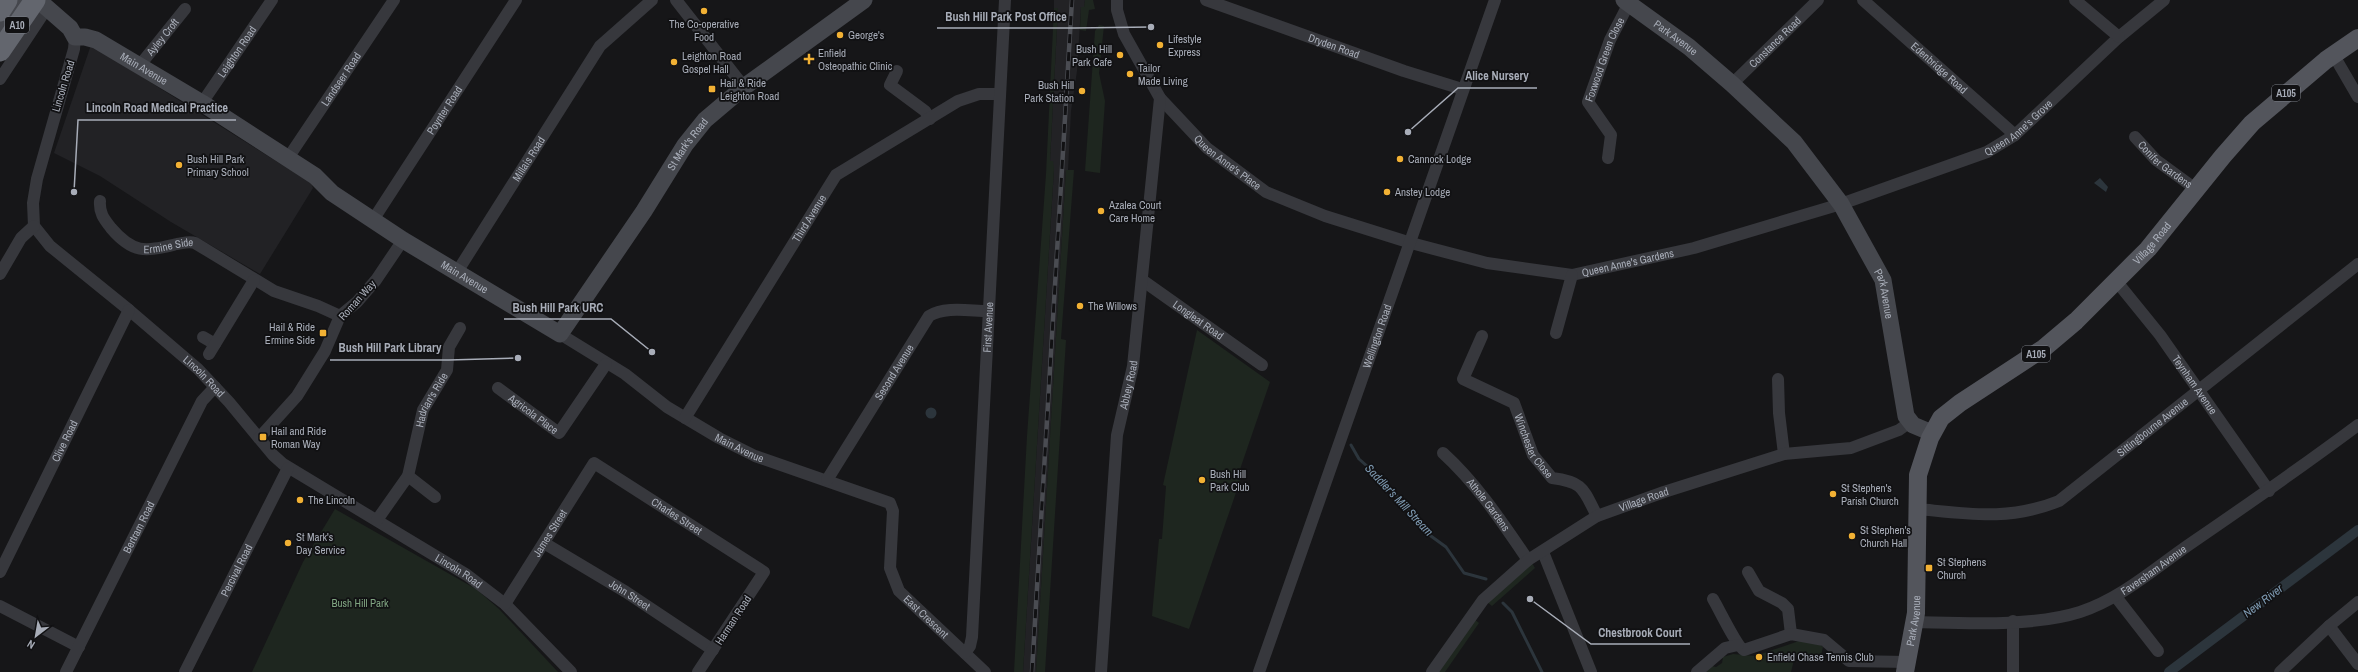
<svg xmlns="http://www.w3.org/2000/svg" width="2358" height="672" viewBox="0 0 2358 672" font-family="'Archivo Narrow',sans-serif">
<rect width="100%" height="100%" fill="#161618"/>
<g fill="#222225">
<polygon points="1054,0 1085,0 1084,7 1081,7 1077,71 1071,111 1068,170 1066,170 1036,672 1023,672 1054,169 1050,161 1058,8 1054,8"/>
<polygon points="91,45 311,183 313,188 260,274 171,222 100,176 54,153"/>
</g>
<g fill="#1e261f">
<polygon points="1085,0 1093,0 1095,9 1089,10 1086,31 1080,30 1081,7 1084,7"/>
<polygon points="1054,8 1058,8 1050,161 1053,161 1054,169 1023,672 1014,672 1027,436 1046,174"/>
<polygon points="1099,25 1104,26 1099,73 1105,101 1100,173 1085,171 1095,31"/>
<polygon points="1066,170 1074,170 1061,339 1066,340 1045,672 1036,672"/>
<polygon points="1197,330 1270,382 1237,478 1240,481 1189,629 1152,616 1159,539 1162,539 1166,486 1163,485"/>
<polygon points="335,509 476,589 499,609 558,672 252,672 303,562"/>
<polygon points="1532,563 1535,568 1492,606 1487,602"/>
<polygon points="1474,619 1479,623 1445,672 1437,672"/>
<polygon points="1799,641 1816,642 1823,647 1820,660 1795,656 1791,672 1706,672 1712,666 1716,667 1722,663 1723,657 1733,654 1755,656"/>
</g>
<g fill="#2c353c">
<polygon points="2100,178 2108,187 2106,192 2094,183"/>
<circle cx="931" cy="413" r="5.5"/>
</g>
<g fill="none" stroke-linecap="round" stroke-linejoin="round">
<g stroke="#2c353c" stroke-width="3">
<polyline points="1351,445 1359,459 1376,474 1381,483 1399,498 1424,531 1446,547 1464,573 1486,579"/>
<polyline points="1503,603 1512,612 1542,672"/>
</g>
<polyline stroke="#2c353c" stroke-width="10" points="2169,672 2358,530"/>
<g stroke="#37383d" stroke-width="12">
<polyline points="676,0 744,87"/>
<path id="s1" d="M1117,0V10L1124,34L1160,98L1207,148L1266,192L1325,216L1411,243L1487,263L1572,275L1694,248L1841,204L1987,152L2015,135L2119,37L2164,0"/>
<path id="s2" d="M1206,0L1404,71L1462,89"/>
<path id="s3" d="M1863,0L2015,135"/>
<polyline points="2075,0 2119,37"/>
<path id="s4" d="M75,37L74,49L37,179L33,203L34,226L50,246L129,310L198,369L229,402L273,455L283,464L467,575L505,604L571,672"/>
<polyline points="2333,54 2358,97"/>
<path id="s5" d="M140,65L185,9"/>
<polyline points="897,71 890,85 925,111 930,119"/>
<polyline points="0,79 47,8"/>
<path id="s6" d="M1732,84L1818,0"/>
<path id="s7" d="M202,103L272,0"/>
<path id="s8" d="M2135,137L2156,160L2197,190"/>
<path id="s9" d="M288,158L394,0"/>
<path id="s10" d="M1608,158L1611,135L1588,102L1610,40L1629,3"/>
<path id="s11" d="M100,201C99,213 104,219 111,228C134,255 146,251 177,244C184,243 189,241 195,243L274,291L318,306L340,316"/>
<path id="s12" d="M373,220L516,0"/>
<path id="s13" d="M457,272L600,46L652,0"/>
<polyline points="0,274 21,238 34,226"/>
<path id="s14" d="M1142,280L1262,365"/>
<path id="s15" d="M2117,282L2160,335L2269,491"/>
<polyline points="1556,333 1572,275"/>
<path id="s16" d="M560,334L625,374L667,407L719,438L755,456L890,503L893,511L890,568L899,591L985,672"/>
<path id="s17" d="M1482,336L1463,379L1514,403L1533,455L1552,478C1584,482 1583,489 1597,516"/>
<polyline points="203,337 215,344"/>
<polyline points="209,354 254,280"/>
<polyline points="1778,379 1779,413 1784,454"/>
<path id="s18" d="M498,388L559,433L606,364"/>
<path id="s19" d="M685,418L836,175L958,101L979,94H999"/>
<polyline points="259,438 297,396 325,351 340,316 357,302 376,280 403,240"/>
<path id="s20" d="M1443,453C1477,484 1502,522 1528,560"/>
<polyline points="408,476 435,497"/>
<path id="s21" d="M827,480L929,316C945,306 970,311 988,311"/>
<path id="s22" d="M1918,509C1970,514 2009,521 2059,501L2358,264"/>
<path id="s23" d="M377,520L408,476L423,410L447,370L449,347L460,328"/>
<path id="s24" d="M544,543L626,592L713,650"/>
<polyline points="1543,552 1591,672"/>
<path id="s25" d="M0,572L129,310"/>
<polyline points="1748,572 1759,591 1782,603 1788,609 1791,634"/>
<polyline points="2116,597 2158,651"/>
<path d="M1713,599C1719,609 1737,647 1744,650L1791,634L1824,640L1849,661L1907,662"/>
<path id="s26" d="M505,604L594,463L764,572L698,672"/>
<polyline points="0,606 79,647"/>
<polyline points="2013,621 2013,672"/>
<path id="s27" d="M1915,622C1965,623 2033,627 2080,612C2122,598 2155,568 2190,544C2247,505 2303,466 2358,425"/>
<polyline points="2329,626 2358,664"/>
<path id="s28" d="M965,653L970,646L972,637L1005,0"/>
<path id="s29" d="M66,672L202,401L215,387"/>
<path id="s30" d="M185,672L288,468"/>
<path id="s31" d="M1101,672L1117,435L1133,366L1160,98"/>
<path id="s32" d="M1259,672L1495,0"/>
<path id="s33" d="M1432,672L1483,600L1528,560L1597,516L1664,492L1784,454L1851,448L1899,430L1910,422"/>
<polyline points="1697,672 1725,648 1738,645"/>
<polyline points="2280,672 2329,626 2358,602"/>
</g>
<g stroke="#45474d" stroke-width="17">
<path id="s34" d="M38,0L70,28L75,37H85L96,40L202,103L315,176L332,193L403,240L560,334L644,211L685,145L705,120L744,87L864,0"/>
<path id="s35" d="M1624,0L1689,47L1732,84L1794,142L1841,204L1883,280L1906,416L1913,425L1932,433"/>
<polyline points="0,29 22,0"/>
</g>
<path stroke="#53555c" stroke-width="18" id="s36" d="M1905,672L1916,613L1918,475L1930,438L1941,418L1960,403L2044,348L2076,321L2148,249L2223,156L2252,123L2326,60L2358,38"/>
<g stroke="#63666e" stroke-width="21">
<polyline points="0,11 7,0"/>
<polyline points="0,51 35,0"/>
</g>
<defs>
<polyline id="rail" points="1032,672 1072,0"/>
</defs>
<use href="#rail" stroke="#4a4c52" stroke-width="4.5"/>
<use href="#rail" stroke="#111113" stroke-width="3" stroke-dasharray="9" stroke-linecap="butt"/>
</g>
<g fill="#f2b134" stroke="#111113" stroke-width="1.5">
<circle cx="704" cy="11" r="4"/>
<circle cx="840" cy="35" r="4"/>
<circle cx="1160" cy="45" r="4"/>
<circle cx="1120" cy="55" r="4"/>
<path d="M807 53h4v4h4v4h-4v4h-4v-4h-4v-4h4z"/>
<circle cx="674" cy="62" r="4"/>
<circle cx="1130" cy="74" r="4"/>
<rect x="708" y="85" width="8" height="8" rx="2"/>
<circle cx="1082" cy="91" r="4"/>
<circle cx="1400" cy="159" r="4"/>
<circle cx="179" cy="165" r="4"/>
<circle cx="1387" cy="192" r="4"/>
<circle cx="1101" cy="211" r="4"/>
<circle cx="1080" cy="306" r="4"/>
<rect x="319" y="329" width="8" height="8" rx="2"/>
<rect x="259" y="433" width="8" height="8" rx="2"/>
<circle cx="1202" cy="480" r="4"/>
<circle cx="1833" cy="494" r="4"/>
<circle cx="300" cy="500" r="4"/>
<circle cx="1852" cy="536" r="4"/>
<circle cx="288" cy="543" r="4"/>
<rect x="1925" y="564" width="8" height="8" rx="2"/>
<circle cx="1759" cy="657" r="4"/>
</g>
<g text-anchor="middle" stroke-width="3.5" stroke-linejoin="round" paint-order="stroke">
<g fill="#111113" stroke="#7b7e86" stroke-width="1">
<rect x="5" y="17" width="24" height="16" rx="3"/>
<rect x="2272" y="85" width="28" height="16" rx="3"/>
<rect x="2022" y="346" width="28" height="16" rx="3"/>
</g>
<g font-size="10" font-weight="bold" fill="#a8adb8">
<text x="17" y="29">A10</text>
<text x="2286" y="97">A105</text>
<text x="2036" y="358">A105</text>
</g>
<g font-size="11" fill="#a8adb8" stroke="#111113" text-anchor="start">
<text x="704" y="28" text-anchor="middle">The Co-operative<tspan x="704" dy="13">Food</tspan></text>
<text x="848" y="39">George's</text>
<text x="1168" y="43">Lifestyle<tspan x="1168" dy="13">Express</tspan></text>
<text x="1112" y="53" text-anchor="end">Bush Hill<tspan x="1112" dy="13">Park Cafe</tspan></text>
<text x="818" y="57">Enfield<tspan x="818" dy="13">Osteopathic Clinic</tspan></text>
<text x="682" y="60">Leighton Road<tspan x="682" dy="13">Gospel Hall</tspan></text>
<text x="1138" y="72">Tailor<tspan x="1138" dy="13">Made Living</tspan></text>
<text x="720" y="87">Hail &amp; Ride<tspan x="720" dy="13">Leighton Road</tspan></text>
<text x="1074" y="89" text-anchor="end">Bush Hill<tspan x="1074" dy="13">Park Station</tspan></text>
<text x="187" y="163">Bush Hill Park<tspan x="187" dy="13">Primary School</tspan></text>
<text x="1408" y="163">Cannock Lodge</text>
<text x="1395" y="196">Anstey Lodge</text>
<text x="1109" y="209">Azalea Court<tspan x="1109" dy="13">Care Home</tspan></text>
<text x="1088" y="310">The Willows</text>
<text x="315" y="331" text-anchor="end">Hail &amp; Ride<tspan x="315" dy="13">Ermine Side</tspan></text>
<text x="271" y="435">Hail and Ride<tspan x="271" dy="13">Roman Way</tspan></text>
<text x="1210" y="478">Bush Hill<tspan x="1210" dy="13">Park Club</tspan></text>
<text x="1841" y="492">St Stephen's<tspan x="1841" dy="13">Parish Church</tspan></text>
<text x="308" y="504">The Lincoln</text>
<text x="1860" y="534">St Stephen's<tspan x="1860" dy="13">Church Hall</tspan></text>
<text x="296" y="541">St Mark's<tspan x="296" dy="13">Day Service</tspan></text>
<text x="1937" y="566">St Stephens<tspan x="1937" dy="13">Church</tspan></text>
<text x="1767" y="661">Enfield Chase Tennis Club</text>
</g>
<g font-size="11" fill="#a8adb8" stroke="#111113">
<text dy="4" stroke="none"><textPath href="#s5" startOffset="36">Ayley Croft</textPath></text>
<text dy="4" stroke="none"><textPath href="#s35" startOffset="64">Park Avenue</textPath></text>
<text dy="4" stroke="none"><textPath href="#s6" startOffset="60">Constance Road</textPath></text>
<text dy="4" stroke="none"><textPath href="#s2" startOffset="136">Dryden Road</textPath></text>
<text dy="4" stroke="none"><textPath href="#s7" startOffset="62">Leighton Road</textPath></text>
<text dy="4" stroke="none"><textPath href="#s10" startOffset="109">Foxwood Green Close</textPath></text>
<text dy="4" stroke="none"><textPath href="#s34" startOffset="130">Main Avenue</textPath></text>
<text dy="4" stroke="none"><textPath href="#s3" startOffset="102">Edenbridge Road</textPath></text>
<text dy="4" stroke="none"><textPath href="#s9" startOffset="95">Landseer Road</textPath></text>
<text transform="translate(63 86) rotate(-73)" y="4">Lincoln Road</text>
<text dy="4" stroke="none"><textPath href="#s12" startOffset="131">Poynter Road</textPath></text>
<text dy="4" stroke="none"><textPath href="#s1" startOffset="1042">Queen Anne's Grove</textPath></text>
<text dy="4" stroke="none"><textPath href="#s34" startOffset="853">St Mark's Road</textPath></text>
<text dy="4" stroke="none"><textPath href="#s13" startOffset="134">Millais Road</textPath></text>
<text dy="4" stroke="none"><textPath href="#s1" startOffset="202">Queen Anne's Place</textPath></text>
<text dy="4" stroke="none"><textPath href="#s8" startOffset="41">Conifer Gardens</textPath></text>
<text dy="4" stroke="none"><textPath href="#s19" startOffset="235">Third Avenue</textPath></text>
<text dy="4" stroke="none"><textPath href="#s36" startOffset="535">Village Road</textPath></text>
<text dy="4" stroke="none"><textPath href="#s11" startOffset="95">Ermine Side</textPath></text>
<text dy="4" stroke="none"><textPath href="#s1" startOffset="626">Queen Anne's Gardens</textPath></text>
<text dy="4" stroke="none"><textPath href="#s34" startOffset="513">Main Avenue</textPath></text>
<text dy="4" stroke="none"><textPath href="#s35" startOffset="400">Park Avenue</textPath></text>
<text transform="translate(357 300) rotate(-48)" y="4">Roman Way</text>
<text dy="4" stroke="none"><textPath href="#s14" startOffset="69">Longleat Road</textPath></text>
<text dy="4" stroke="none"><textPath href="#s28" startOffset="328">First Avenue</textPath></text>
<text dy="4" stroke="none"><textPath href="#s32" startOffset="356">Wellington Road</textPath></text>
<text dy="4" stroke="none"><textPath href="#s21" startOffset="127">Second Avenue</textPath></text>
<text dy="4" stroke="none"><textPath href="#s4" startOffset="422">Lincoln Road</textPath></text>
<text dy="4" stroke="none"><textPath href="#s31" startOffset="289">Abbey Road</textPath></text>
<text dy="4" stroke="none"><textPath href="#s15" startOffset="129">Teynham Avenue</textPath></text>
<text dy="4" stroke="none"><textPath href="#s23" startOffset="134">Hadrian's Ride</textPath></text>
<text dy="4" stroke="none"><textPath href="#s18" startOffset="44">Agricola Place</textPath></text>
<text dy="4" stroke="none"><textPath href="#s22" startOffset="262">Sittingbourne Avenue</textPath></text>
<text dy="4" stroke="none"><textPath href="#s25" startOffset="146">Clive Road</textPath></text>
<text dy="4" stroke="none"><textPath href="#s17" startOffset="151">Winchester Close</textPath></text>
<text dy="4" stroke="none"><textPath href="#s16" startOffset="213">Main Avenue</textPath></text>
<text dy="4" stroke="none"><textPath href="#s33" startOffset="280">Village Road</textPath></text>
<text dy="4" stroke="none"><textPath href="#s20" startOffset="69">Athole Gardens</textPath></text>
<text dy="4" stroke="none"><textPath href="#s26" startOffset="265">Charles Street</textPath></text>
<text dy="4" stroke="none"><textPath href="#s29" startOffset="162">Bertram Road</textPath></text>
<text dy="4" stroke="none"><textPath href="#s26" startOffset="84">James Street</textPath></text>
<text dy="4" stroke="none"><textPath href="#s30" startOffset="114">Percival Road</textPath></text>
<text dy="4" stroke="none"><textPath href="#s27" startOffset="251">Faversham Avenue</textPath></text>
<text dy="4" stroke="none"><textPath href="#s4" startOffset="746">Lincoln Road</textPath></text>
<text dy="4" stroke="none"><textPath href="#s24" startOffset="100">John Street</textPath></text>
<text dy="4" stroke="none"><textPath href="#s16" startOffset="501">East Crescent</textPath></text>
<text transform="translate(733 620) rotate(-57)" y="4">Harman Road</text>
<text dy="4" stroke="none"><textPath href="#s36" startOffset="52">Park Avenue</textPath></text>
</g>
<g font-size="11" fill="#7fa381" stroke="#111113">
<text x="360" y="607">Bush Hill Park</text>
</g>
<g font-size="12" font-style="italic" fill="#7f9bb3" stroke="#111113">
<text transform="translate(1399 500) rotate(47)" y="4">Saddler's Mill Stream</text>
<text transform="translate(2263 601) rotate(-37)" y="4">New River</text>
</g>
</g>
<path fill="none" stroke="#a8adb8" stroke-width="1.5" d="M1151 27L1075 28H937M1408 132L1458 88H1537M74 192L78 120H236M652 352L611 319H504M518 358L449 360H330M1530 599L1591 644H1690"/>
<g fill="#a8adb8" stroke="#111113" stroke-width="1.5">
<circle cx="1151" cy="27" r="4"/>
<circle cx="1408" cy="132" r="4"/>
<circle cx="74" cy="192" r="4"/>
<circle cx="652" cy="352" r="4"/>
<circle cx="518" cy="358" r="4"/>
<circle cx="1530" cy="599" r="4"/>
</g>
<g font-size="12" text-anchor="middle" font-weight="bold" fill="#a8adb8" stroke="#111113" stroke-width="3.5" stroke-linejoin="round" paint-order="stroke">
<text x="1006" y="21">Bush Hill Park Post Office</text>
<text x="1497" y="80">Alice Nursery</text>
<text x="157" y="112">Lincoln Road Medical Practice</text>
<text x="558" y="312">Bush Hill Park URC</text>
<text x="390" y="352">Bush Hill Park Library</text>
<text x="1640" y="637">Chestbrook Court</text>
</g>
<g transform="translate(36 636) rotate(211)" stroke="#111113" stroke-width="3" paint-order="stroke">
<path d="M0-3L7 15L0 10L-7 15Z" fill="#a8adb8"/>
<text y="-6" font-size="11" font-weight="bold" text-anchor="middle" fill="#a8adb8">N</text>
</g>
</svg>
